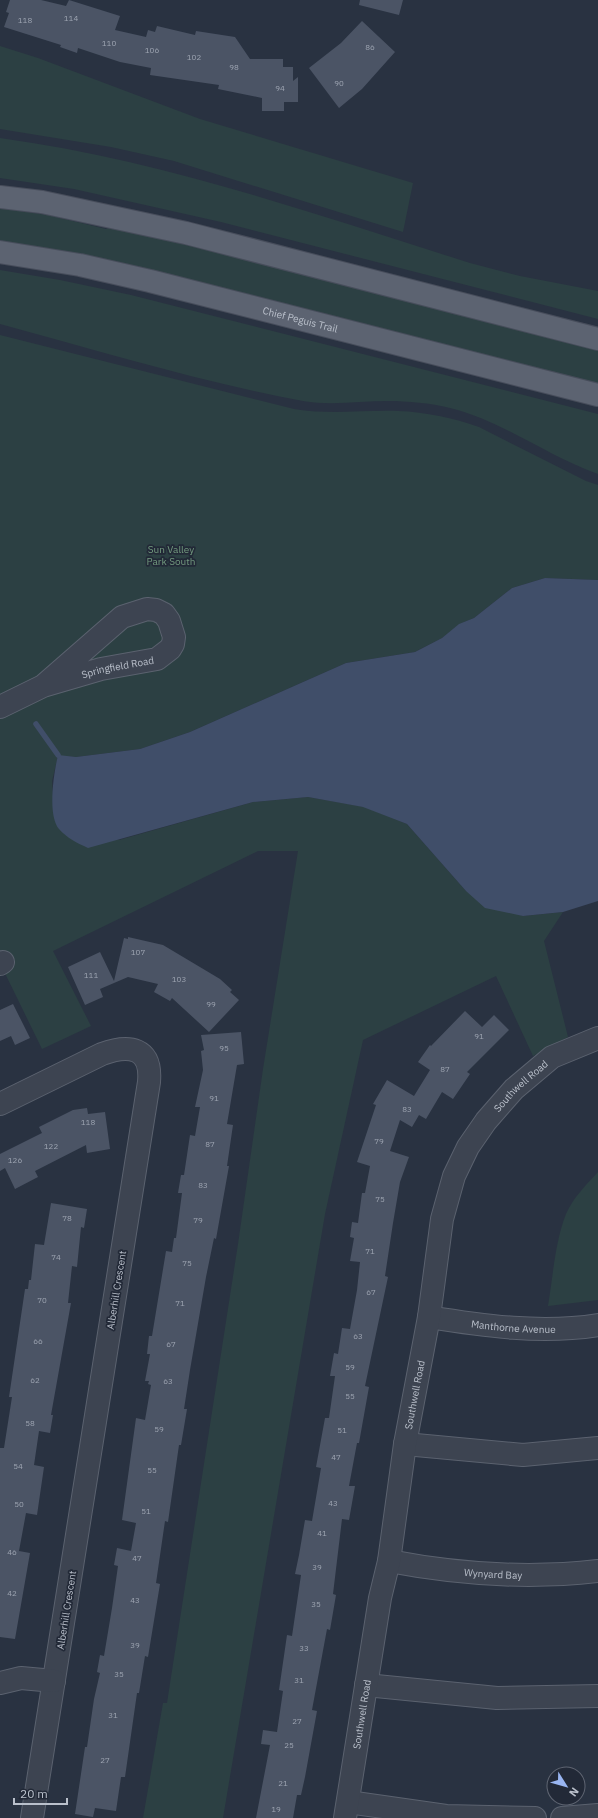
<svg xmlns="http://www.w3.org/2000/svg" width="598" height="1818" viewBox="0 0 598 1818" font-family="'IBM Plex Sans',sans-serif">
<rect width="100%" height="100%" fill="#293241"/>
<g fill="#2c4043">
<polygon points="0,46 38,58 200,119 413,183 403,232 174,161 111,147 0,129"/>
<path d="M0,138C161,160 315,214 470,263L520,276L598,291V319L221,222L74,189L0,178Z"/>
<polygon points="0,208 48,215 106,229 112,227 220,253 598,349 598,385 125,264 37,247 0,242"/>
<path d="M0,270L60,280L131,295L598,414V474C547,456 503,421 450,408C430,403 408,401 388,401C360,401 331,406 303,401C201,382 100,351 0,324Z"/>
<path d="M0,335L294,409C331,415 361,410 398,411C426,412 453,418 479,427L586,481L598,485V580L545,578L512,588L474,618L460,624L442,638L415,652L346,663L190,732L140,749L76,757L58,756L52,781L54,811L119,840L253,802L308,797L365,807L407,824L466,891L523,916L563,912L544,941L568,1037L533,1056L496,976L363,1040L325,1214L223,1818H143L163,1703H167L238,1244L263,1069L298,851H258L53,951L91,1026L42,1049L0,963Z"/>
<path d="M598,1172V1300L548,1306C553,1276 555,1242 566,1214C573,1198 586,1185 598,1172Z"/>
</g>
<path fill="#404e69" d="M545,578L598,580V901L563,912L523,916L485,908L466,891L407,824L363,807L308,797L253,802L88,848C77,843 67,838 59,829C47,815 54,772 58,755L76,757L140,749L190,732L346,663L415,652L442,638L459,624L474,618L512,588Z"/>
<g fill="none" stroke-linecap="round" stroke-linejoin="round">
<polyline stroke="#404e69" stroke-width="5.5" points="36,724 58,755"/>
</g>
<g fill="#4b5465">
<polygon points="10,0 41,0 66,6 69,0 120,16 115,30 146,37 148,30 155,32 157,26 195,35 196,31 235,37 250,59 283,59 283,67 293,67 293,81 298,77 298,102 284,102 284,111 262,111 262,98 218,89 219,85 150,75 151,68 120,62 78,48 77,53 60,47 61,45 4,27 9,13 6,12"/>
<polygon points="360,0 403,0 399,15 359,5"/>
<polygon points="362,21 395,52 362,89 339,108 309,68 341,43"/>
<polygon points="128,937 163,945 220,979 232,990 230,992 239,1000 209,1032 172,998 170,1001 154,992 158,984 128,977 100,989 103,997 85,1005 68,967 100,952 114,981 124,938 128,939"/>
<polygon points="13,1004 30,1038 15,1045 11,1036 0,1041 0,1010"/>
<polygon points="465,1011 482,1027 494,1015 509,1030 467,1072 470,1074 453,1099 442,1092 426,1119 419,1115 412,1127 400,1120 390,1151 409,1157 400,1182 393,1223 385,1276 388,1277 365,1386 369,1387 359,1443 357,1443 349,1486 355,1486 349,1520 342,1519 333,1594 336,1595 330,1630 327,1629 312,1710 317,1711 305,1777 301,1795 297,1795 293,1818 256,1818 270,1745 261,1744 263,1730 277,1732 283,1691 279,1690 287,1635 292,1636 301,1575 295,1574 299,1555 305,1520 312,1521 321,1468 316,1467 325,1418 329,1418 335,1376 330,1376 334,1353 338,1354 342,1328 350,1329 357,1290 360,1262 350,1261 354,1238 350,1237 352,1222 358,1223 362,1193 365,1193 370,1166 357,1162 376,1105 373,1104 387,1080 414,1096 430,1070 418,1062 430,1045 431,1046"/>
<polygon points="241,1032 244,1064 237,1065 227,1124 233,1125 227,1166 229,1166 216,1239 214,1238 206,1277 190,1370 184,1409 187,1409 181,1445 179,1445 168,1522 165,1521 156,1583 160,1584 148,1657 145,1656 139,1693 137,1693 125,1777 121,1777 116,1811 95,1808 93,1817 75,1814 85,1747 87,1747 94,1699 100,1673 97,1672 100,1655 104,1656 112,1608 118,1566 114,1565 117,1548 131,1551 136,1523 122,1520 136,1418 145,1420 151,1385 148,1384 149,1381 145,1381 150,1354 147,1354 149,1336 152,1336 166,1251 172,1252 174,1238 176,1238 182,1193 178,1193 181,1175 184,1175 190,1135 195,1136 200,1107 195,1107 203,1070 201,1051 204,1050 201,1035"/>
<polygon points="87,1108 88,1114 105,1112 110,1149 87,1153 86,1145 35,1171 38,1177 15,1189 5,1168 0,1171 0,1154 42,1133 39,1127 73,1110"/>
<polygon points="51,1203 87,1209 84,1228 81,1227 77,1267 72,1266 68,1303 71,1303 51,1415 53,1415 50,1433 39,1431 34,1465 44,1467 37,1515 26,1513 19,1551 30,1553 15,1639 0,1637 0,1448 4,1448 12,1397 9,1397 25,1289 28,1289 29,1280 31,1280 35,1244 44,1245"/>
</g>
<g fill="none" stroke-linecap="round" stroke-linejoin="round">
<defs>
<g id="minor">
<path id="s1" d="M0,707L43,686L101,669L157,659L170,649L173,644L174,637L169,621L164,614L156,610L147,609L122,617L43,686"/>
<polyline points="0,964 3,962"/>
<path d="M0,1104L102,1054C129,1044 152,1047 149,1082L32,1818"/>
<path id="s2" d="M429,1317C484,1326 542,1334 598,1325"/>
<polyline points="405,1444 523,1455 598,1448"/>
<path id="s3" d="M389,1561C457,1574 529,1579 598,1571"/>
<polyline points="0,1683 21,1678 54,1681"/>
<polyline points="366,1685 497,1698 598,1696"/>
<polyline points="348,1802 446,1816 535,1818"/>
<path id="s4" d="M345,1818L380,1598L389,1561L405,1444L429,1317L442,1219L454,1176L468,1147L486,1121L514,1089L552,1057L598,1038"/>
<polyline points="562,1818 598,1815"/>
</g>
<g id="major">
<polyline points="0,197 42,202 186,233 598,339"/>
<path id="s5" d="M0,252L80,265L150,281L598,395"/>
</g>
</defs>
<use href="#minor" stroke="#5b626f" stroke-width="24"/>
<use href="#major" stroke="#474d5b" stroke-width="24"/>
<use href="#minor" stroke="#3d4451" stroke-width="22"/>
<use href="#major" stroke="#5c6371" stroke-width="22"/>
</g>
<g text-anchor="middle" stroke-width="3.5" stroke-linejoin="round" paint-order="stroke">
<g font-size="8" fill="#9ea5b2">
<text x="71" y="21">114</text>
<text x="25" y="23">118</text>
<text x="109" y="46">110</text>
<text x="370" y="50">86</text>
<text x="152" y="53">106</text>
<text x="194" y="60">102</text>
<text x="234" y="70">98</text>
<text x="339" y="86">90</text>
<text x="280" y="91">94</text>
<text x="138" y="955">107</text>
<text x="91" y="978">111</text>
<text x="179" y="982">103</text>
<text x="211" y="1007">99</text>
<text x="479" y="1039">91</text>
<text x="224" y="1051">95</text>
<text x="445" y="1072">87</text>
<text x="214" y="1101">91</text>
<text x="407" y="1112">83</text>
<text x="88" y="1125">118</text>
<text x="379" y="1144">79</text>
<text x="210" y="1147">87</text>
<text x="51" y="1149">122</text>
<text x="15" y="1163">126</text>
<text x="203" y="1188">83</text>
<text x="380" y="1202">75</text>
<text x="67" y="1221">78</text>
<text x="198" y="1223">79</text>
<text x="370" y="1254">71</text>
<text x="56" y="1260">74</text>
<text x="187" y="1266">75</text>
<text x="371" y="1295">67</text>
<text x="42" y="1303">70</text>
<text x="180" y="1306">71</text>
<text x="358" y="1339">63</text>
<text x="38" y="1344">66</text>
<text x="171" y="1347">67</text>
<text x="350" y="1370">59</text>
<text x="35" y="1383">62</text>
<text x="168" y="1384">63</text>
<text x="350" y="1399">55</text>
<text x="30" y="1426">58</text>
<text x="159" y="1432">59</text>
<text x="342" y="1433">51</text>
<text x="336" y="1460">47</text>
<text x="18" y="1469">54</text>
<text x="152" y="1473">55</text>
<text x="333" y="1506">43</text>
<text x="19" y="1507">50</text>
<text x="146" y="1514">51</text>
<text x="322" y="1536">41</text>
<text x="12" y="1555">46</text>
<text x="137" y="1561">47</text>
<text x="317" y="1570">39</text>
<text x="12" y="1596">42</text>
<text x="135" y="1603">43</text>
<text x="316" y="1607">35</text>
<text x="135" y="1648">39</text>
<text x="304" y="1651">33</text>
<text x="119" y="1677">35</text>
<text x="299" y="1683">31</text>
<text x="113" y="1718">31</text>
<text x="297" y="1724">27</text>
<text x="289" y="1748">25</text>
<text x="105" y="1763">27</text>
<text x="283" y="1786">21</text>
<text x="276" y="1812">19</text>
</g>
<g font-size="10" fill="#bac0cb" stroke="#222937">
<text dy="4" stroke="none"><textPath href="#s5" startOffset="308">Chief Peguis Trail</textPath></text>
<text dy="4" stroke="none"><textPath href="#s1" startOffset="125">Springfield Road</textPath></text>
<text dy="4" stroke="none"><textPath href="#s4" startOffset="765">Southwell Road</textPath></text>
<text transform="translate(116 1290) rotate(-81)" y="4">Alberhill Crescent</text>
<text dy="4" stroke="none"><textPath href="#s2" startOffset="85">Manthorne Avenue</textPath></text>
<text dy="4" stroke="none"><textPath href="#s4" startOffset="429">Southwell Road</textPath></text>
<text dy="4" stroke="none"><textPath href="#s3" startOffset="105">Wynyard Bay</textPath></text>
<text transform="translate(66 1610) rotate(-81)" y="4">Alberhill Crescent</text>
<text dy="4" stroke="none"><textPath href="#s4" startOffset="105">Southwell Road</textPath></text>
</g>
<g font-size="10" fill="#739a7f" stroke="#222937">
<text x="171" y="553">Sun Valley<tspan x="171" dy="12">Park South</tspan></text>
</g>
</g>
<g transform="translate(566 1786) rotate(127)"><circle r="19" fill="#222937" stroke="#5f6572"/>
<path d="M0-3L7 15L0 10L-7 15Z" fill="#99b5f1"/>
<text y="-6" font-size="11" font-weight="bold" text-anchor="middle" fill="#bac0cb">N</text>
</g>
<path d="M14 1798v6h53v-6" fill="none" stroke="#bac0cb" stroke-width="2"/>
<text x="20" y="1798" font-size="12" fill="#bac0cb" stroke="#222937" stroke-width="3" paint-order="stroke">20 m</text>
</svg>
